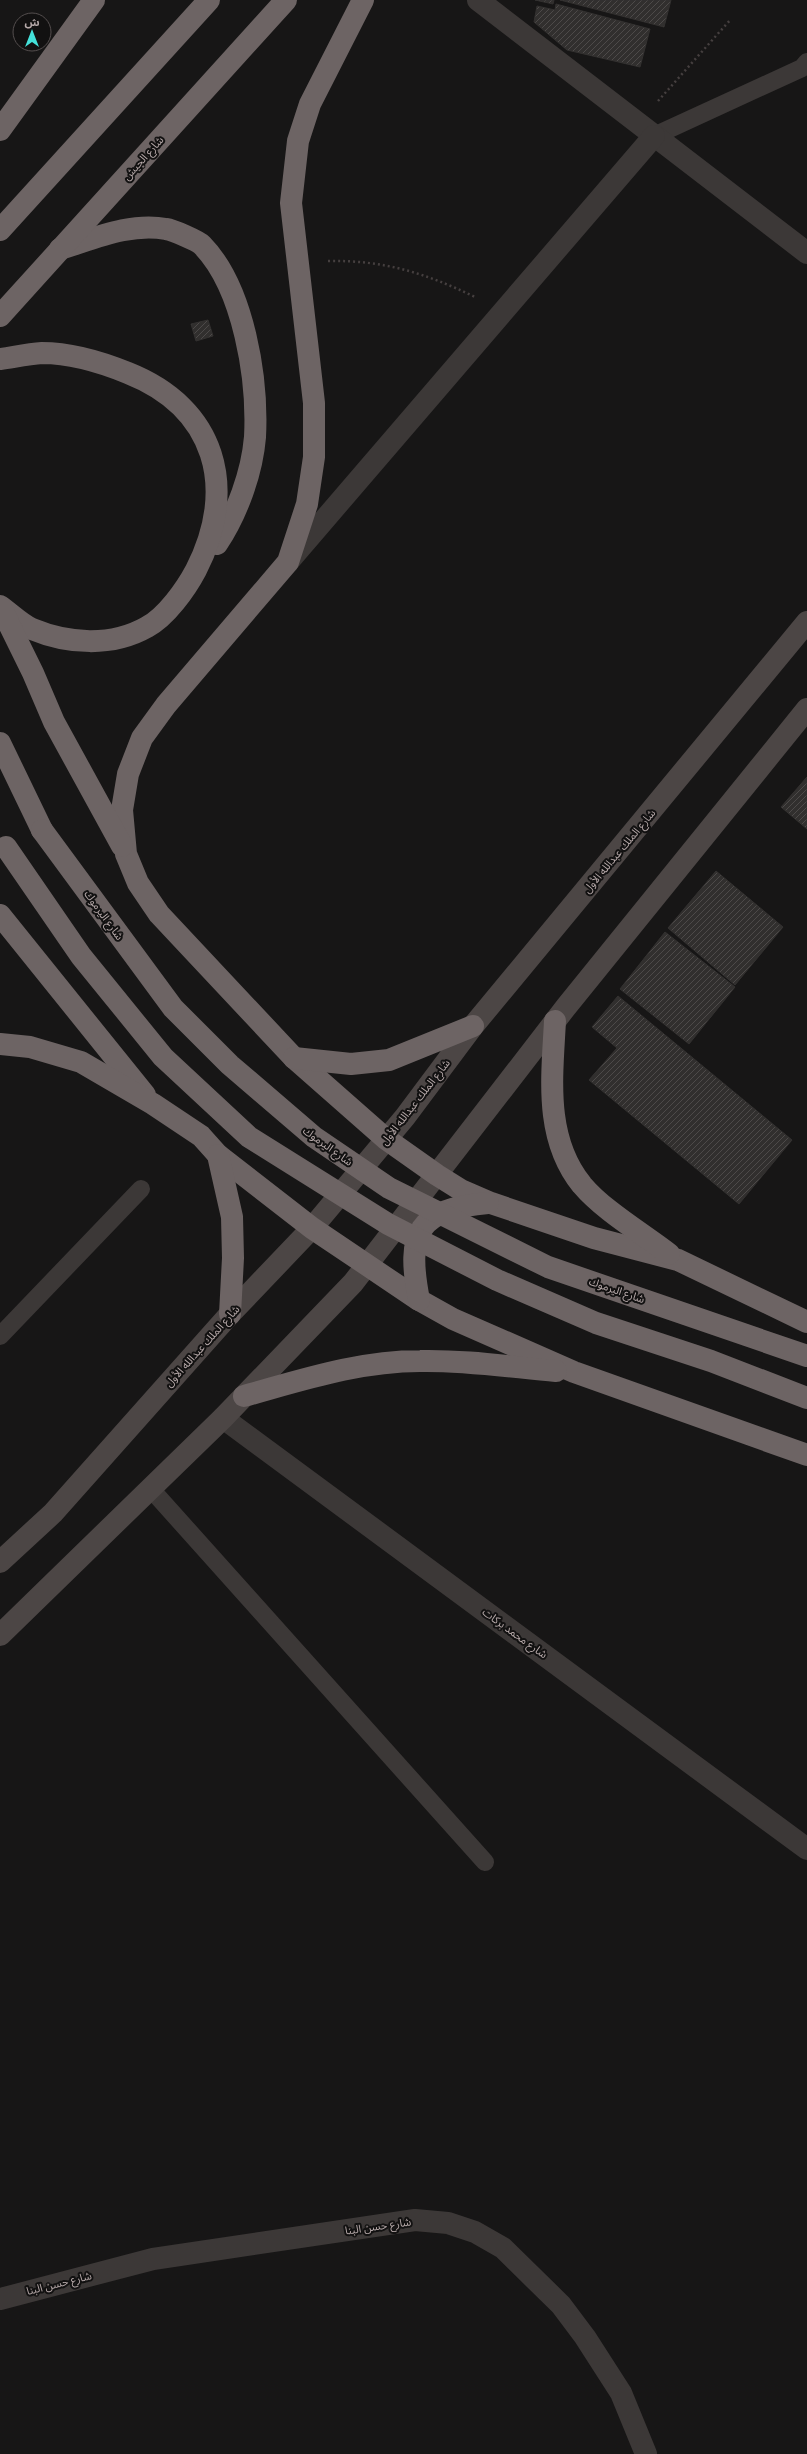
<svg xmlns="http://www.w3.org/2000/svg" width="807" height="2454" viewBox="0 0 807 2454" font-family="'IBM Plex Sans','Noto Sans Arabic',sans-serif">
<defs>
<pattern id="building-hatch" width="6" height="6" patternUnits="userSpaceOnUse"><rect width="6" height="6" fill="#312f2e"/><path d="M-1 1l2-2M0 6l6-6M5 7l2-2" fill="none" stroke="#4d4a49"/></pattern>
</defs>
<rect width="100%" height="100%" fill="#171616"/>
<g fill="url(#building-hatch)" stroke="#333130">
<polygon points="535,0 554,0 553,4"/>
<polygon points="560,0 671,0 664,27"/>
<polygon points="556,4 650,29 640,67 567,50 534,22 537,6 555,10"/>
<polygon points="208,320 213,336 196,341 191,324"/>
<polygon points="807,777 807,829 781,807"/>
<polygon points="716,871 783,927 735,985 668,928"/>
<polygon points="665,932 735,987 689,1044 620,989"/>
<polygon points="618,996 792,1140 739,1204 589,1080 617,1048 592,1027"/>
</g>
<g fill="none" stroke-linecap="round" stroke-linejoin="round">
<g stroke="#453f3f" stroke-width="2.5" stroke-dasharray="2 3" stroke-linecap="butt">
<polyline points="658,101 731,19"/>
<path d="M328,261C384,260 425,273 475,297"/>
</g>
<g stroke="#3c3837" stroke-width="18">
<polyline points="654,136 802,68 807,62"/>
<polyline points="0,1336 141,1189"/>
<polyline points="151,1489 485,1862"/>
</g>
<g stroke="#3c3837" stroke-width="22">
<polyline points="478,0 807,253"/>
<polyline points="288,562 654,136"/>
<polyline points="223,1418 807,1849"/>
<polyline points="0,2299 153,2259 415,2220 448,2223 475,2232 503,2248 561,2305 585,2337 621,2393 646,2454"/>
</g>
<g stroke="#4c4645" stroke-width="22">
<polyline points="0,1562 53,1513 230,1314 312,1228 405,1117 473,1026 807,622"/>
<polyline points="0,1635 223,1418 353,1283 566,1007 807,709"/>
</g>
<g stroke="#6d6464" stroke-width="22">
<polyline points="363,0 310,104 298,141 291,203 314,403 314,457 307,504 288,562 166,705 142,738 128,774 122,810 126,854 138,883 159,914 294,1058 386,1139 437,1175 461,1190 491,1203 594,1238 678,1260 807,1322"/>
<polyline points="0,130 94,0"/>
<polyline points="0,230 209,0"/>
<path d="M60,249C93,239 131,222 166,229C173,230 198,241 202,245C244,288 258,379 255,437C252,473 237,514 217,544"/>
<polyline points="0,316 286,0"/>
<path d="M0,359C14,357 28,354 42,353C72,353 101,362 128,373C216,408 238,488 196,570C186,589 166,617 147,627C112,647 68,644 32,629C21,624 10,613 0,606"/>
<polyline points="1,608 33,673 54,722 122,846"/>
<polyline points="0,743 42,830"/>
<polyline points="0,915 145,1095"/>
<path d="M555,1021C552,1078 544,1138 582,1185C604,1211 642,1233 669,1254"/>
<polyline points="0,1044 30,1047 81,1062 153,1104 201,1136 218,1155 312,1228 419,1300 453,1319 574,1372 807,1455"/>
<polyline points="294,1058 351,1064 389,1060 473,1026"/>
<polyline points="218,1155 232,1217 233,1258 230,1314"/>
<path d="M419,1300C406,1233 417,1209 488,1203"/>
<path d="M244,1396C302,1380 359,1361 420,1361C465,1360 511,1367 556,1371"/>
</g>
<g stroke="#6d6464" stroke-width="22">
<polyline points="42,830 173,1008 230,1065 314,1137 389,1188 548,1267 807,1356"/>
<polyline points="6,847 81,956 163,1057 249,1137 388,1224 497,1280 596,1323 711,1361 807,1398"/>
</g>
</g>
<g text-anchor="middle" stroke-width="4" stroke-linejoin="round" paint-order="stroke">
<g font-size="11" fill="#b6a9a9" stroke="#121111">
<text transform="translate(143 158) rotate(-48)" y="4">شارع الجيش</text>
<text transform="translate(619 851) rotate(-50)" y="4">شارع الملك عبدالله الأول</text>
<text transform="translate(104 915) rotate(54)" y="4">شارع اليرموك</text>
<text transform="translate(415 1102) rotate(-52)" y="4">شارع الملك عبدالله الأول</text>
<text transform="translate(328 1146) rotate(36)" y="4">شارع اليرموك</text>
<text transform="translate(617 1290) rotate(19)" y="4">شارع اليرموك</text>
<text transform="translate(202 1346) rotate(-48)" y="4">شارع الملك عبدالله الأول</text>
<text transform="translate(515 1633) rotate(36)" y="4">شارع محمد بركات</text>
<text transform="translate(378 2226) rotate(-8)" y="4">شارع حسن البنا</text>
<text transform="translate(59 2283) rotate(-14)" y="4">شارع حسن البنا</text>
</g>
</g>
<g transform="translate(32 32)"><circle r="19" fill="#121111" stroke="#544e4e"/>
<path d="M0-3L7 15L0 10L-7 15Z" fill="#44e1da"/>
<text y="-6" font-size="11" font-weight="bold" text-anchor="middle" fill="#b6a9a9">ش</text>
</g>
</svg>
